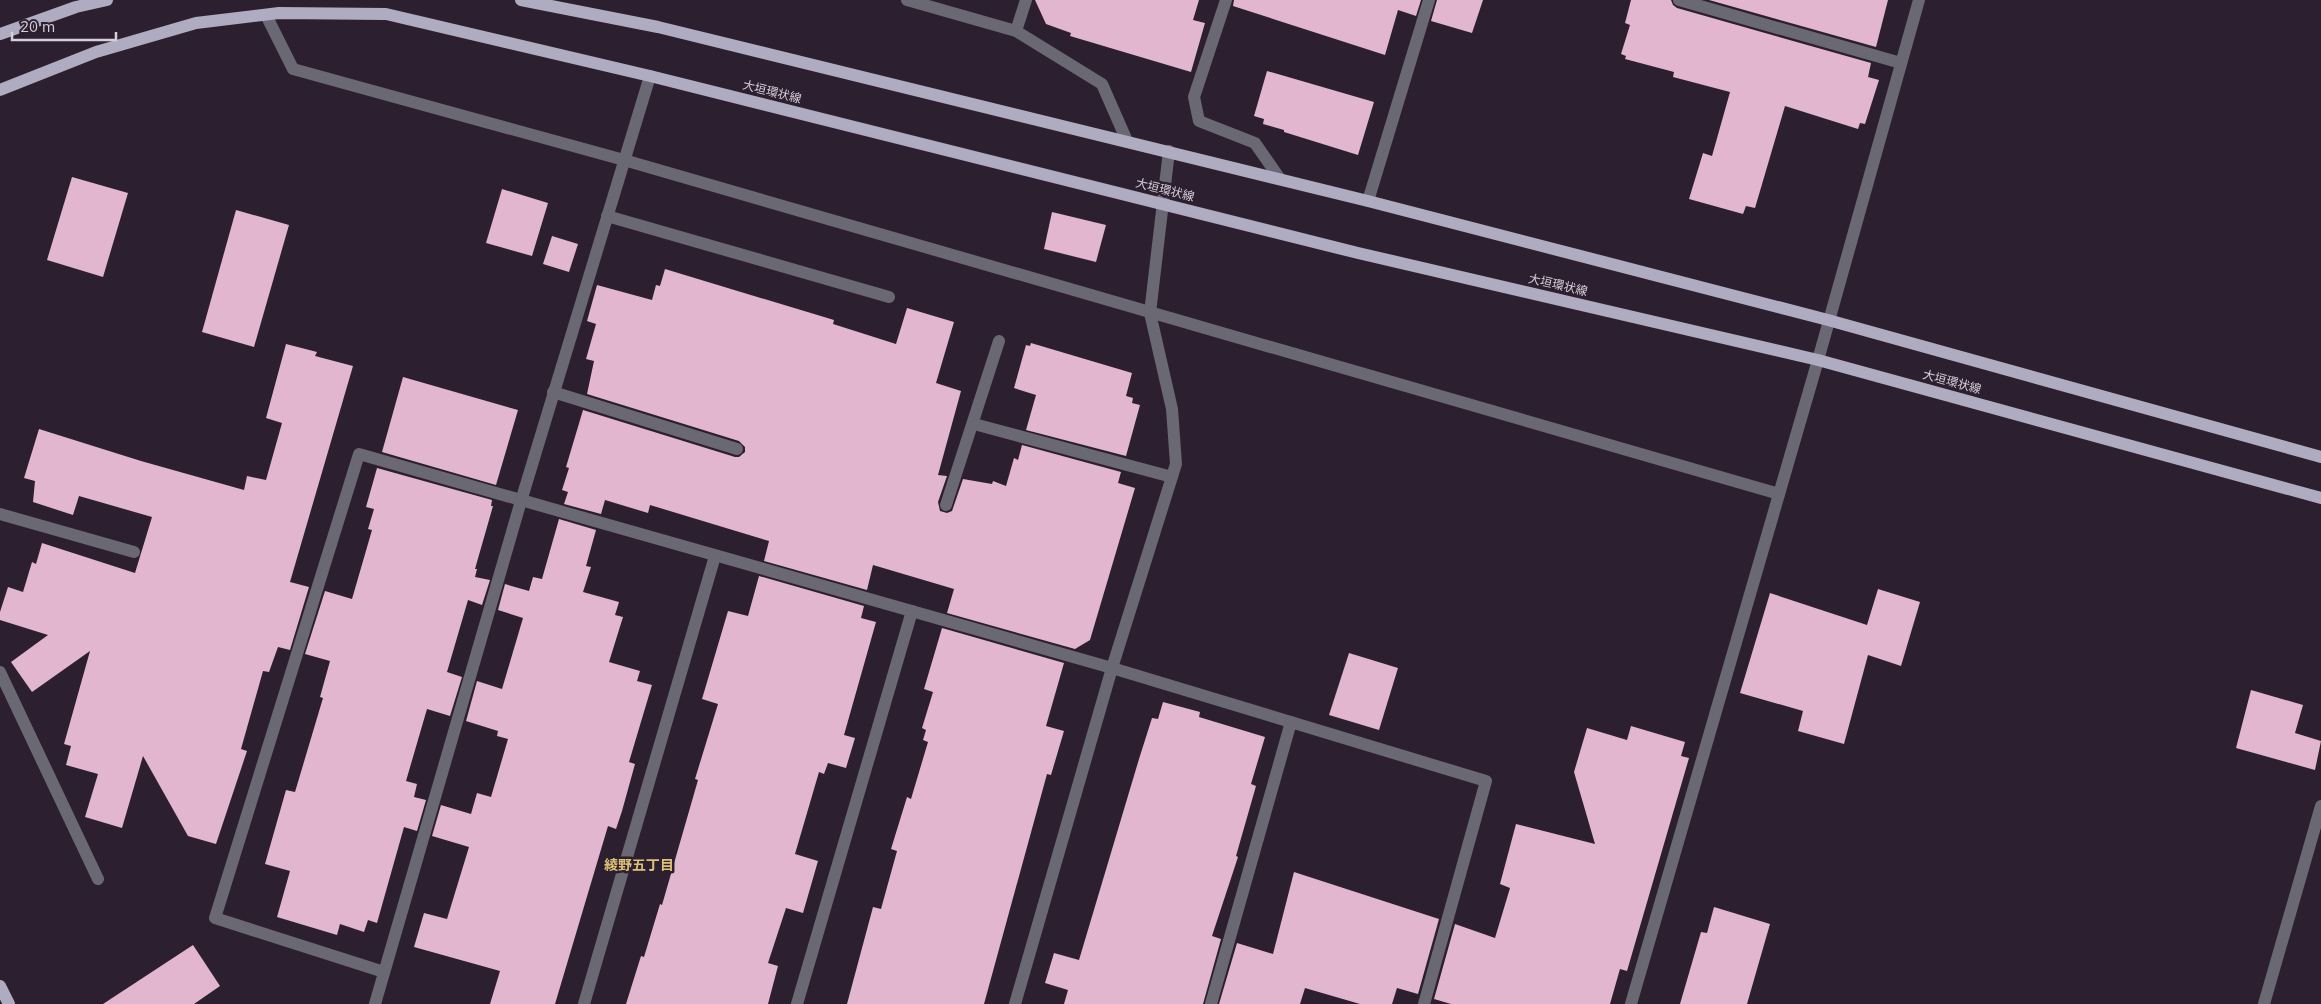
<svg xmlns="http://www.w3.org/2000/svg" width="2321" height="1004" viewBox="0 0 2321 1004" font-family="Mulish,'Noto Sans JP',sans-serif">
<rect width="100%" height="100%" fill="#2c1f30"/>
<g fill="#e3b6cf">
<polygon points="1035,0 1199,0 1193,20 1205,23 1191,72 1070,36 1071,33 1046,24"/>
<polygon points="1234,0 1421,0 1416,16 1398,10 1385,55 1233,6"/>
<polygon points="1437,0 1483,0 1472,33 1431,21"/>
<polygon points="1631,0 1671,0 1673,5 1677,8 1871,63 1868,77 1879,80 1865,124 1860,123 1858,129 1785,106 1755,208 1746,206 1743,214 1689,199 1703,153 1712,156 1730,92 1673,77 1674,72 1625,59 1626,56 1621,54 1630,25 1625,23"/>
<polygon points="1709,0 1888,0 1876,47"/>
<polygon points="1267,71 1374,102 1358,155 1284,132 1284,130 1263,124 1264,119 1254,116"/>
<polygon points="72,177 128,193 103,277 47,260"/>
<polygon points="502,189 548,203 532,256 486,243"/>
<polygon points="236,210 289,225 254,347 202,332"/>
<polygon points="1052,212 1106,225 1096,262 1044,249"/>
<polygon points="552,236 578,244 569,272 543,264"/>
<polygon points="665,269 834,320 833,324 896,344 907,308 954,322 936,383 961,391 938,475 947,476 938,502 940,511 947,513 952,511 963,479 992,484 993,481 1006,486 1014,458 1018,460 1022,445 1121,472 1118,483 1135,488 1090,640 1075,649 947,613 954,589 873,565 867,590 764,561 769,541 650,505 648,513 605,500 601,514 564,504 568,492 562,490 569,468 566,467 583,410 735,457 739,457 745,452 745,447 739,441 587,394 594,361 586,359 596,324 587,321 597,285 652,300 656,285 660,286"/>
<polygon points="1031,343 1132,373 1126,396 1133,398 1132,403 1140,405 1126,456 1026,430 1036,395 1014,388 1026,345 1030,346"/>
<polygon points="286,344 317,352 315,356 353,366 290,582 309,587 290,650 278,647 269,672 263,671 241,749 247,751 216,844 188,836 143,756 122,828 85,817 98,774 66,765 71,746 64,744 90,651 32,692 11,662 48,635 0,620 0,612 8,587 23,592 32,562 36,564 42,543 135,573 152,517 79,496 73,515 33,502 35,481 24,478 39,429 141,461 244,490 247,476 266,480 282,423 266,418"/>
<polygon points="403,377 518,410 496,485 382,452"/>
<polygon points="377,468 492,500 491,506 493,506 475,569 477,569 475,577 490,580 482,605 468,600 447,672 462,677 450,716 427,709 406,781 417,784 414,797 426,800 417,831 404,827 377,923 368,920 364,932 340,924 337,935 277,917 290,871 265,864 286,790 295,792 323,698 320,697 330,661 305,654 325,591 352,599 372,530 368,529 374,509 366,507"/>
<polygon points="559,519 596,530 586,566 591,567 583,592 619,602 615,615 623,617 609,662 640,671 637,681 652,685 629,762 635,764 622,811 616,829 608,826 555,1004 490,1004 500,971 414,947 424,913 447,919 469,847 432,836 441,805 471,814 477,793 491,797 508,739 497,736 498,731 466,721 477,681 502,689 523,618 498,610 505,584 529,591 533,577 542,579"/>
<polygon points="759,576 864,606 861,618 876,622 844,735 855,738 846,768 828,763 824,774 819,772 795,854 818,861 803,913 786,908 768,963 778,966 768,1004 626,1004 641,956 644,957 660,904 662,905 698,780 695,779 718,704 702,699 728,611 748,616"/>
<polygon points="1878,589 1920,602 1901,666 1868,655 1844,744 1798,731 1803,711 1740,693 1770,593 1867,625"/>
<polygon points="942,628 1064,663 1046,726 1064,731 1051,775 1047,774 984,1004 847,1004 873,907 881,909 897,851 891,849 907,797 911,799 928,742 923,740 926,730 922,728 933,692 924,689"/>
<polygon points="1349,653 1398,668 1379,730 1329,715"/>
<polygon points="2251,690 2303,705 2295,733 2321,741 2315,770 2236,748"/>
<polygon points="1163,702 1200,712 1199,717 1265,737 1251,784 1256,786 1236,856 1238,857 1212,936 1221,939 1203,1004 1064,1004 1068,990 1045,983 1054,953 1079,960 1139,759 1152,718 1158,719"/>
<polygon points="1631,726 1685,742 1681,756 1689,758 1627,971 1620,969 1610,1004 1451,1004 1434,999 1455,924 1495,938 1510,888 1500,884 1516,824 1595,844 1574,772 1587,728 1627,740"/>
<polygon points="1294,872 1439,919 1418,994 1397,988 1392,1004 1360,1004 1305,988 1300,1004 1219,1004 1237,943 1273,954"/>
<polygon points="1714,907 1770,924 1747,1004 1680,1004 1701,932 1707,933"/>
<polygon points="193,945 220,986 194,1004 103,1004"/>
</g>
<g fill="none" stroke-linecap="round" stroke-linejoin="round">
<g stroke="#696873" stroke-width="12">
<polyline points="907,0 1016,31 1102,84 1127,141"/>
<polyline points="1226,0 1194,97 1199,121 1255,143 1280,179"/>
<polyline points="1679,0 1901,63"/>
<polyline points="266,15 293,69 624,160 1779,494"/>
<polyline points="1016,31 1026,0"/>
<polyline points="1368,201 1429,0"/>
<polyline points="607,216 889,297"/>
<polyline points="553,392 737,449"/>
<polyline points="974,424 1172,477"/>
<polyline points="946,505 999,341"/>
<polyline points="0,514 134,552"/>
<polyline points="0,672 98,879"/>
<polyline points="384,972 215,918 359,454 1112,668 1486,781 1424,1004"/>
<polyline points="375,1004 521,501 650,76"/>
<polyline points="584,1004 715,556"/>
<polyline points="797,1004 912,611"/>
<polyline points="1015,1004 1112,668 1176,464 1172,409 1150,313 1169,151"/>
<polyline points="1211,1004 1291,722"/>
<polyline points="1631,1004 1818,360 1919,0"/>
<polyline points="2264,1004 2321,806"/>
</g>
<g stroke="#afacc2" stroke-width="12">
<polyline points="521,0 658,27 1368,201 1828,320 2321,457"/>
<polyline points="0,34 76,7 107,0"/>
<polyline points="0,90 96,52 196,23 279,13 386,14 650,76 1358,253 1818,360 2321,498"/>
<polyline points="0,986 9,1004"/>
</g>
</g>
<g text-anchor="middle" stroke-width="5" stroke-linejoin="round" paint-order="stroke">
<g font-size="12" fill="#d6ced9" stroke="#2c1f30">
<text transform="translate(772 92) rotate(14)" y="4">大垣環状線</text>
<text transform="translate(1165 190) rotate(14)" y="4">大垣環状線</text>
<text transform="translate(1558 285) rotate(13)" y="4">大垣環状線</text>
<text transform="translate(1952 382) rotate(15)" y="4">大垣環状線</text>
</g>
<g font-size="14" font-weight="bold" fill="#dec076" stroke="#2c1f30">
<text x="639" y="870">綾野五丁目</text>
</g>
</g>
<path d="M12 32v8h104v-8" fill="none" stroke="#d6ced9" stroke-width="2.5"/>
<text x="20" y="32" font-size="15" fill="#d6ced9" stroke="#2c1f30" stroke-width="4" paint-order="stroke">20 m</text>
</svg>
